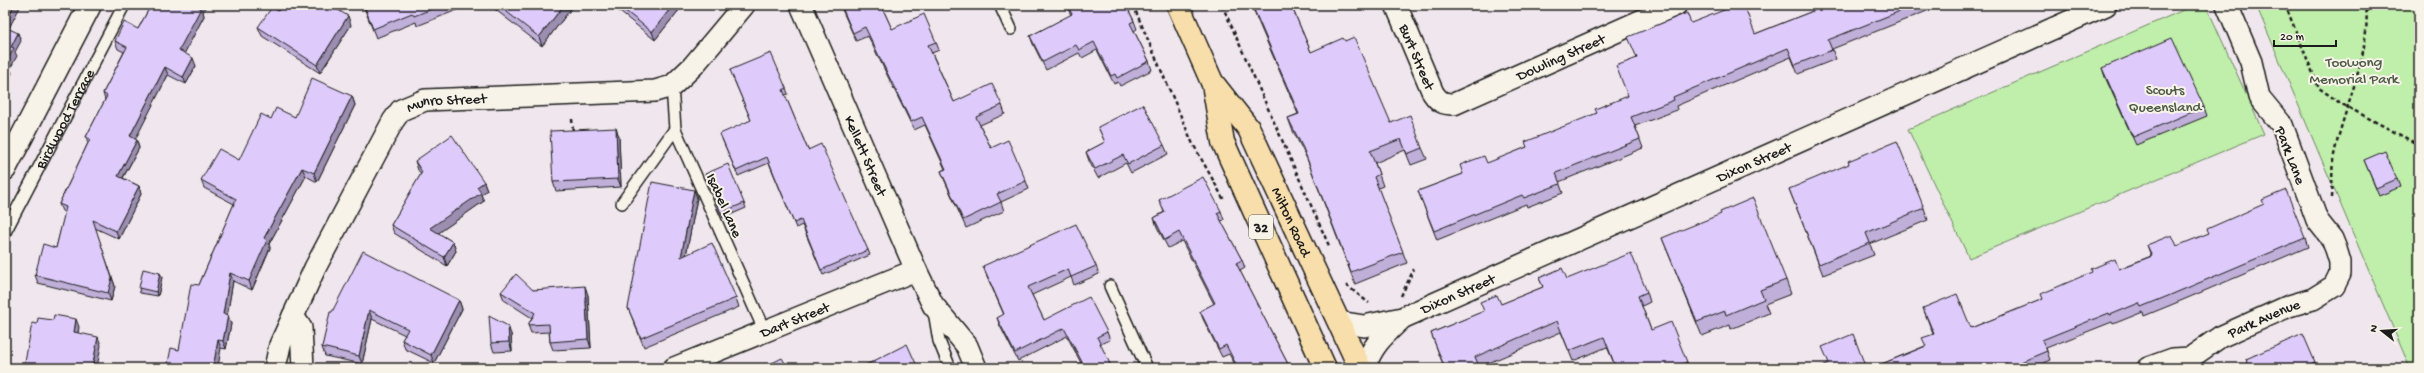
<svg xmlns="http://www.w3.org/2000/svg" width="2424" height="373" viewBox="0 0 2424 373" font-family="'Gochi Hand',sans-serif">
<rect width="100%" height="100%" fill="#f0e7ee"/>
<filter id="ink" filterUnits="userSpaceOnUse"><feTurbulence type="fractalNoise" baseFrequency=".025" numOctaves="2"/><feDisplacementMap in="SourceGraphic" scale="8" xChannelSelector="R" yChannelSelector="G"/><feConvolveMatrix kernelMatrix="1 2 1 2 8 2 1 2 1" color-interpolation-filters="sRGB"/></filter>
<g filter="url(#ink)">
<g fill="#c0eeab" stroke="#6e8564">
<polygon points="2195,5 2206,5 2264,134 1969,258 1908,129"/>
<polygon points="2256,5 2419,5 2419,368 2410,368"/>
</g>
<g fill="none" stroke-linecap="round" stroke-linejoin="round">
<defs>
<g id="lane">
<polyline points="1000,5 1011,29"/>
<polyline points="672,86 675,129 765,332"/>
<polyline points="622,203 675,129"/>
<path id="s1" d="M5,232L124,5"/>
<polyline points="1110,286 1147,368"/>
<polyline points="934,311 939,341 950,368"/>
</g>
<g id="street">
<path id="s2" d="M801,5L916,270L933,305L967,346L976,368"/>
<path id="s3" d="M1396,5L1433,93C1439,102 1443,104 1454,104L1676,5"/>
<polyline points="293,316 301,328 303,368"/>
<path id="s4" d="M1339,322L1364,326L1402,318L2106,5"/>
<path id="s5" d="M275,368L280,345L315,268L393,121L401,110L425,100L655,91L672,86L693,66L744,5"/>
<path id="s6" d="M674,368L916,270"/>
<path d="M1365,368C1371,346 1385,334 1401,319"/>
<path id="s7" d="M2148,368L2173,359L2190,358L2220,337L2289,306L2313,299L2334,286L2340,274V262L2336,249L2332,239L2317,220L2282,125L2259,97L2251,62L2227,5"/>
</g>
<polyline id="secondary" points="5,169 90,5"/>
<g id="primary">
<path id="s8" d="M1178,5L1212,82L1249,129L1360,368"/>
<polyline points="1213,84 1223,142 1325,368"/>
</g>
</defs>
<use href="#lane" stroke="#1c1c1c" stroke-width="14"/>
<use href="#street" stroke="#1c1c1c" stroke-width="24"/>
<use href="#secondary" stroke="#1c1c1c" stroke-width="25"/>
<use href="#primary" stroke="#1c1c1c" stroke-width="25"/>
<g stroke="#1c1c1c" stroke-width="2.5" stroke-dasharray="4 3" stroke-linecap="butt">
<polyline points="1133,5 1192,142 1224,200"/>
<polyline points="1222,5 1330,248"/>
<polyline points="2284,5 2286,7 2319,88 2340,103 2419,145"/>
<polyline points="572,119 573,132"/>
<path d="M2332,198C2333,184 2331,169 2334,155C2344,106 2371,56 2366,5"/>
<polyline points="1346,285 1369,303"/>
<polyline points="1401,296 1414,269"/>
</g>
<use href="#lane" stroke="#f7f3e8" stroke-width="11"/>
<use href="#street" stroke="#f7f3e8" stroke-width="21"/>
<use href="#secondary" stroke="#f7f3e8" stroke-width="22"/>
<use href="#primary" stroke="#f8deab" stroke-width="22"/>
</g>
<g fill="#bfafd9" stroke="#1c1c1c">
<polygon points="151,5 207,5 203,12 204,16 184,53 196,66 186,84 168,75 135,139 139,148 123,178 139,186 141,194 119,239 95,228 115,286 111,301 38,283 35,275 56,248 65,213 62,211 59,204 88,143 86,137 105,100 103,93 124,52 118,49 115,41 138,29"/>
<polygon points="363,5 456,5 457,10 417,26 416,22 376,38"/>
<polygon points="492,5 574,5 542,46 492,7"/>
<polygon points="611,5 683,5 655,40"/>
<polygon points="840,5 881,5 892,29 936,42 939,50 932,53 954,102 1002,105 1005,114 980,125 991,148 1026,181 1029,189 1001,202 1004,211 966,228 944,179 941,171 945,169 925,125 914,130 868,36 856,41"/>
<polygon points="1066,5 1126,5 1134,21 1137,29 1134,31 1149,61 1152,70 1120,86 1118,82 1114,84 1097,50 1082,58 1079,53 1046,70 1033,44 1030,36 1071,15"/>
<polygon points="1251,5 1291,5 1311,52 1391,123 1422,148 1427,159 1411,165 1405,150 1375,163 1383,186 1378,188 1407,263 1355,284 1307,159 1292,129 1288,118 1298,114"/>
<polygon points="1828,5 1937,5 1937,7 1832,49 1836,59 1798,74 1791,57 1676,106 1677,110 1635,126 1643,148 1559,182 1563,193 1527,207 1526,204 1437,240 1418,191 1463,174 1527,147 1597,113 1627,97 1636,58 1691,23 1755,34"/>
<polygon points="278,11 351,25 320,73 262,36 258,27"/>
<polygon points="2102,68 2204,107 2207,116 2136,145 2105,77"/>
<polygon points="732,75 786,88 788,94 785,95 808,150 868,250 870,255 823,275 802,225 796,228 769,163 738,176 722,139 751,120"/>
<polygon points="352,96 355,105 317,182 306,176 269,244 270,248 252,290 233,281 227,315 231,324 226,349 221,348 179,350 199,285 234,204 204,188 201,180 239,160 271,119 295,117"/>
<polygon points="1098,127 1164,145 1168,154 1131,173 1126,163 1098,178 1089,161 1086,152 1105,142"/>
<polygon points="616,128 619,137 621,187 556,191 553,182"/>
<polygon points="2364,160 2397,179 2400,187 2379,196"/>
<polygon points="415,161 484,182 487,190 481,195 484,201 438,233 453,242 456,251 447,266 394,233 391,225 421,174 418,170"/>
<polygon points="706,179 744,203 746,208 723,218"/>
<polygon points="1789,189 1924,208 1928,220 1870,244 1874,255 1823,275"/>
<polygon points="697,198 686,255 736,298 739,307 644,347 628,308"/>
<polygon points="1159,200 1221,211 1224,220 1221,221 1242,260 1245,268 1240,271 1290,368 1237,368 1229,354 1222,357 1203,319 1200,311 1214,304 1182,241 1168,248 1157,227 1154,218 1164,212"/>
<polygon points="1662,238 1786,280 1791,294 1765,304 1769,313 1731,329 1730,325 1702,336"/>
<polygon points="2305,238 2308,247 2171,305 2144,316 2143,312 2113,324 2112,322 2046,348 2050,360 2031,368 1872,368 1925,346 1933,334 1923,308 1971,328 2151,256 2147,245 2177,246"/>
<polygon points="983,266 1096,266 1099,274 1074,285 1071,277 1032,295 1044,320 1107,332 1110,340 1100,344 1081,363 1067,336 1018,361 1000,326 997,318 1004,315 986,274"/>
<polygon points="162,277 158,296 140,293 139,288"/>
<polygon points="1539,278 1567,279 1647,292 1650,302 1642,306 1651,330 1687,362 1689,368 1616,368 1607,347 1573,361 1561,332 1479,367 1444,367 1431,333 1543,287"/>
<polygon points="533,290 588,295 591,348 553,350 550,342 549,332 531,333 528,325 532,318 504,300 501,292"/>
<polygon points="459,300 462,309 434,363 405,349 402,340 405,335 372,319 362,364 325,356 322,347 332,312"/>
<polygon points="511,334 512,351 494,352 491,343"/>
<polygon points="2246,359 2315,362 2317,366 2313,368 2243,368 2249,366"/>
</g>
<g fill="#9b8eb0" stroke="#1c1c1c">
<polygon points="14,5 21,5 6,34 5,30 5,23"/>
<polygon points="199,5 207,5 203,12 204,16 182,58 179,50"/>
<polygon points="564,5 574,5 542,46 539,37"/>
<polygon points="673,5 683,5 655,40 652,32"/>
<polygon points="348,16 351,25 320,73 317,65"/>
<polygon points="18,33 21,41 15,52 17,56 10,69 12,73 5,86 5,72 6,63 11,47"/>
<polygon points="193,58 196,66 186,84 183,77"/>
<polygon points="165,67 168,75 133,144 130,136"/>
<polygon points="352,96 355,105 317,182 314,173"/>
<polygon points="616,128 619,137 621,187 618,179"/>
<polygon points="137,140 139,148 120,183 118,176"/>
<polygon points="302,168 306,176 269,244 270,248 252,290 249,281 264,238"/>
<polygon points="484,182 487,190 481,195 484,201 433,237 430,228 477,187"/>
<polygon points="139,186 141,194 119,239 116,231"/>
<polygon points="694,190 697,198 684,266 681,257"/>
<polygon points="95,228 115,286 111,301 108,293"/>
<polygon points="453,242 456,251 447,266 444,257"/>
<polygon points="160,273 162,277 158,296 156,292"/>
<polygon points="230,273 233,281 226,323 223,314"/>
<polygon points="585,286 588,295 591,348 588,339"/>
<polygon points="459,300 462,309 434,363 431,355"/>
<polygon points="369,310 372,319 362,364 359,356"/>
<polygon points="228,315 231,324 226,349 223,341"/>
<polygon points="76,319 79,327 77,341 74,332"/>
<polygon points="508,326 511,334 512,351 509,342"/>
<polygon points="98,337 101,345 97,368 92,368"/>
<polygon points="218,340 221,348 218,368 213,368"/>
</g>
<g fill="#decbfc" stroke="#1c1c1c">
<polygon points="5,5 14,5 5,23"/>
<polygon points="151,5 199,5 198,7 201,8 179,50 193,58 183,77 165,67 130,136 137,140 118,176 139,186 116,231 93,220 112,278 108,293 35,275 43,244 56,248 66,207 59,204 90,139 86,137 107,96 103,93 127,47 115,41 124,22 138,29"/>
<polygon points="282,5 330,5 348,16 317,65 258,27 272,7 278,11"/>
<polygon points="364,5 442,5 414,16 412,13 373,29"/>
<polygon points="498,5 564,5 539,37"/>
<polygon points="618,5 673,5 652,32"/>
<polygon points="841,5 881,5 892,29 924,14 936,42 928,45 954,102 992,84 1002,105 976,117 991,148 1008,140 1026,181 997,194 1001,202 963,220 941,171 946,169 922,117 911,122 865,27 853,33"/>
<polygon points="1067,5 1126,5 1134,21 1130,23 1149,61 1117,78 1115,74 1111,76 1094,42 1079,50 1076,45 1043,62 1030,36 1072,14"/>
<polygon points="1252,5 1291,5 1311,52 1343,38 1345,41 1354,37 1391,123 1410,115 1422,148 1407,154 1401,139 1370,151 1379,174 1374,177 1403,252 1351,272 1303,148 1288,118 1299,114"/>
<polygon points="1737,5 1744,5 1755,34 1828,5 1915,5 1828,40 1832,50 1795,65 1788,48 1673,97 1674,100 1631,117 1640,139 1556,173 1560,184 1524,198 1522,195 1434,231 1418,191 1463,174 1460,165 1484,156 1487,163 1527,147 1525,142 1597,113 1595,109 1628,96 1616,66 1637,58 1628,37 1687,13 1691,23"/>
<polygon points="5,27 18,33 11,47 14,48 6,63 9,65 5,72"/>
<polygon points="2172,38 2204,107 2133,137 2102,68"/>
<polygon points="771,53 786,88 783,90 808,150 821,144 868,250 821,270 801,220 794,223 767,157 736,171 720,134 751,120 730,70"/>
<polygon points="312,78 352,96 314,173 302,168 264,238 267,240 249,281 230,273 223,314 228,315 223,341 218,340 213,368 167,368 171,348 179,350 191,284 199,285 236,199 201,180 219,149 239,160 261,114 271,119 276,108 295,117"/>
<polygon points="1143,104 1164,145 1128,164 1123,155 1095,169 1086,152 1105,142 1098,127"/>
<polygon points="616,128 618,179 553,182 550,131"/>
<polygon points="452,135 484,182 477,187 481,193 430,228 453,242 444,257 391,225 422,172 415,161"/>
<polygon points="1897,141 1924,208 1866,233 1870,243 1819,264 1789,189 1849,164 1848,161"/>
<polygon points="2385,151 2397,179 2376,188 2364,160"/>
<polygon points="728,164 744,203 721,213 705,174"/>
<polygon points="1203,177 1221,211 1217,213 1242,260 1236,263 1290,368 1238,368 1226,345 1219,349 1200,311 1215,303 1179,232 1165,240 1154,218 1165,212 1159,200"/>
<polygon points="652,182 694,190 681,257 712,243 736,298 641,338 628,308"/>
<polygon points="2286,190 2305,238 2168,296 2141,307 2139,303 2110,315 2109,313 2042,340 2047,351 2009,367 2007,363 1996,368 1872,368 1926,346 1922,338 1934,334 1923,308 1957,294 1971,328 2043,299 2041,294 2092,272 2091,269 2115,259 2119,269 2152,256 2147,245 2172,235 2177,246 2209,233 2207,229 2264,204 2262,200"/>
<polygon points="1753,198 1786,280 1760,290 1764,299 1726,315 1725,311 1697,322 1662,238 1721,214 1720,212"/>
<polygon points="1076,224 1096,266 1071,277 1068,269 1028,287 1044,320 1089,297 1107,332 1097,337 1112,368 1070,368 1082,362 1064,328 1015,353 997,318 1004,314 983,266"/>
<polygon points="363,251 459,300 431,355 402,340 408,329 369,310 359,356 322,347 330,312 332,312"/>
<polygon points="1631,253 1647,292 1638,296 1651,330 1671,322 1687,362 1672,368 1616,368 1604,337 1569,351 1557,321 1475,357 1480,368 1440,368 1444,366 1431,333 1484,311 1480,302 1497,295 1501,304 1543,287 1539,278 1562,268 1567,279"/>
<polygon points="143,269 160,273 156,292 139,288"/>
<polygon points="516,274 533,290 585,286 588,339 550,342 549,324 528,325 535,313 501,292"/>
<polygon points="54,315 76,319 74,332 98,337 92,368 24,368 32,323 37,324 38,318 53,320"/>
<polygon points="489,316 508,326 509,342 491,343"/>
<polygon points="1853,334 1866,368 1817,368 1829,363 1822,347"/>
<polygon points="2303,334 2315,362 2301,368 2243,368 2249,365 2246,359"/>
<polygon points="907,344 918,368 860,368"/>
<polygon points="782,358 788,368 765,368 764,367"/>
</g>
</g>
<g text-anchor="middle" stroke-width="4" stroke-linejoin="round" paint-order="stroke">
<rect fill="#f7f3e8" stroke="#5e5c59" stroke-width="1" x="1249" y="215" width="24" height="24" rx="3"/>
<g font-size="14" font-weight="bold" fill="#1c1c1c">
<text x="1261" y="232">32</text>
</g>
<g font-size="15" fill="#1c1c1c" stroke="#f7f3e8">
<text dy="5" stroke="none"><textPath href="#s3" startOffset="56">Burt Street</textPath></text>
<text dy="5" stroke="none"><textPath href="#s3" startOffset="237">Dowling Street</textPath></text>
<text dy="5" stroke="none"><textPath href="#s5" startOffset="335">Munro Street</textPath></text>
<text dy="5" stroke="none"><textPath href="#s1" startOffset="128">Birdwood Terrace</textPath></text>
<text dy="5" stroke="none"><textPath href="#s2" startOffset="164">Kellett Street</textPath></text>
<text transform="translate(2291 155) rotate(69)" y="5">Park Lane</text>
<text dy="5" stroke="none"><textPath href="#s4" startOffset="449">Dixon Street</textPath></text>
<text transform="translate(725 205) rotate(66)" y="5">Isabel Lane</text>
<text dy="5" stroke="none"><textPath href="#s8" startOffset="246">Milton Road</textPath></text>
<text dy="5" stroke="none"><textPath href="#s4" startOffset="125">Dixon Street</textPath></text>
<text dy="5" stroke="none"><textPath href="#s7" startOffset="128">Park Avenue</textPath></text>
<text dy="5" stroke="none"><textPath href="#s6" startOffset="130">Dart Street</textPath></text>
</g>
<g font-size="15" fill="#4d5b47" stroke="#f7f3e8">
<text x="2354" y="66">Toowong<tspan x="2354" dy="17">Memorial Park</tspan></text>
<text x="2165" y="94">Scouts<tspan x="2165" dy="17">Queensland</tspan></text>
</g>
</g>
<rect width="2424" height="373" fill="none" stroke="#f7f3e8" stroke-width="20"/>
<rect x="10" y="10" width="2404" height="353" fill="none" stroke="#1c1c1c" stroke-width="1.5" filter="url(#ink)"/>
<g transform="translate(2382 331) rotate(287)" stroke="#f7f3e8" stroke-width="3" paint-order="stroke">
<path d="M0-3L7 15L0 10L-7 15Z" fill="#1c1c1c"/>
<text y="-6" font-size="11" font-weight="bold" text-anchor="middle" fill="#1c1c1c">N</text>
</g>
<path d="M2274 40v6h62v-6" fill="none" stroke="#1c1c1c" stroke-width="2"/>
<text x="2280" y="40" font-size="12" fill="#1c1c1c" stroke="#f7f3e8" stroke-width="3" paint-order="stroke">20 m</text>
</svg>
